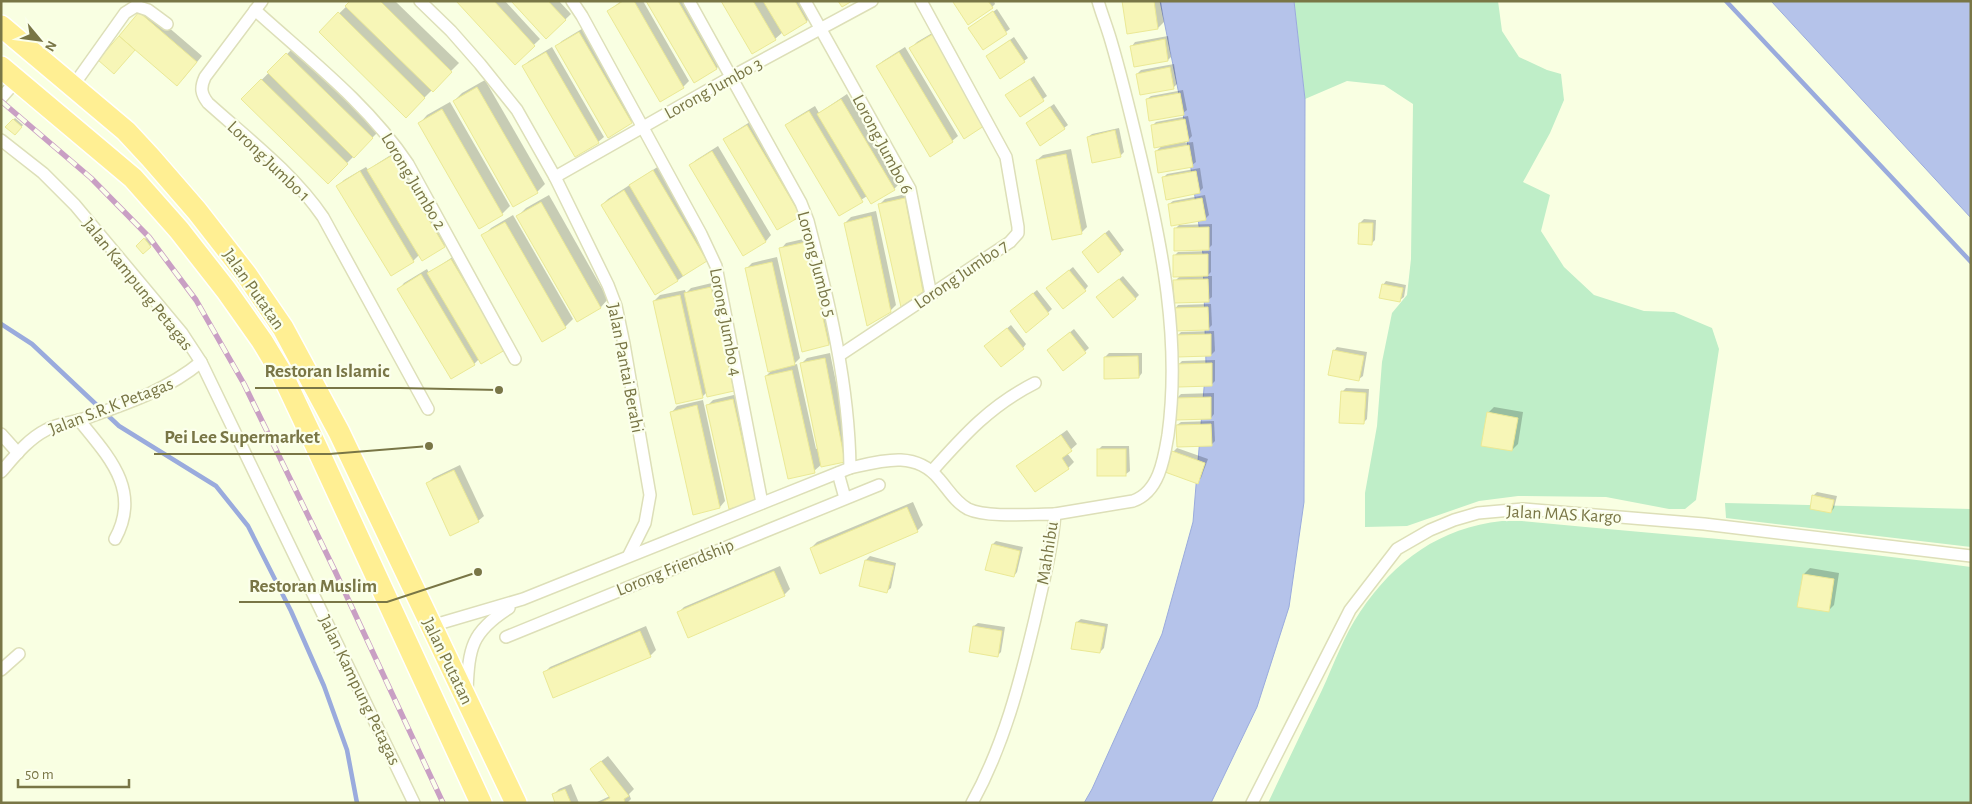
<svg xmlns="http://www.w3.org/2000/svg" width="1972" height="804" viewBox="0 0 1972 804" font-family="'Alegreya Sans',sans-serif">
<rect width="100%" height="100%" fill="#f9ffe2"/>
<g fill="#bfeec8">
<polygon points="1294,1 1498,1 1502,31 1519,57 1547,70 1561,74 1564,100 1550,133 1523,182 1550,195 1541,231 1564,267 1594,295 1644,311 1674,312 1712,328 1719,349 1696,500 1685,509 1669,509 1606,497 1518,496 1479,501 1407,526 1365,527 1365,493 1377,426 1382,362 1392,313 1407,295 1411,259 1413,104 1384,85 1347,81 1305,99"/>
<polygon points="1725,503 1971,509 1971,547 1726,518"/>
<path d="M1502,521H1522C1672,535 1822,547 1971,567V803H1268C1286,765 1304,727 1322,690C1334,664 1344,635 1360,612C1395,560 1440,528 1502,521Z"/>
</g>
<g fill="#b5c3ea" stroke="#9aabdd">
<polygon points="1160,1 1294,1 1305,99 1304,502 1289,607 1257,707 1211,803 1084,803 1092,789 1162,634 1193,522 1206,364 1203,254 1184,119"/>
<polygon points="1771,1 1971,1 1971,218"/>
</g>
<g fill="#0003">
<polygon points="352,1 395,1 459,63 406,116 320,32"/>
<polygon points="458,1 505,1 540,39 515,63"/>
<polygon points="512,1 559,1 571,14 546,38"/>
<polygon points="621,1 643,1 689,81 683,87 661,100 609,11"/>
<polygon points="647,1 687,1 722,63 717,68 694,82"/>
<polygon points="723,1 804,1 812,16 807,21 783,32 775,39"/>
<polygon points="956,1 994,1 995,4 992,7"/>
<polygon points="1123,1 1161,1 1164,22 1158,28 1128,33"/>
<polygon points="146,8 202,56 183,79 135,49 118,69 100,60"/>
<polygon points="997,9 1010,29 983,48 970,28"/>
<polygon points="585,27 637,117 631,122 557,46 562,41"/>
<polygon points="939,29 992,118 986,123 911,48 917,42"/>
<polygon points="1168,36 1171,57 1168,60 1132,46 1135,42"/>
<polygon points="1014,37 1028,58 1024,61 987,56"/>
<polygon points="295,46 380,130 328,182 243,99"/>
<polygon points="552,47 604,137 598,142 524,66 529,61"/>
<polygon points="905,47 958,136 952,141 877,66 883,61"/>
<polygon points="1174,64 1177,84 1173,88 1137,74 1141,70"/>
<polygon points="1034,76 1047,96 1020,116 1007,95"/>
<polygon points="485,80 545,184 537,192 454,101 462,93"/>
<polygon points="1183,90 1187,110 1183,113 1147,99 1151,96"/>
<polygon points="847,94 900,183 894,189 867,196 840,214 787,126 792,120 815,106 819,113"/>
<polygon points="450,102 510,206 502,214 420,123 427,115"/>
<polygon points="1054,104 1068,125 1064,128 1027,123"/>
<polygon points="1188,116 1192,136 1185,143 1193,142 1196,162 1192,165 1156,151 1163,145 1152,126 1156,122"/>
<polygon points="15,118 23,125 15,134 7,127"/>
<polygon points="753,120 806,209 778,228 725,140 731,134"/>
<polygon points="1119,128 1124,152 1120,156 1088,137 1092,134"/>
<polygon points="718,146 771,235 766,241 743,254 690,166 696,160"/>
<polygon points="1071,149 1087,227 1081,233 1037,160 1043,155"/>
<polygon points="397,151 450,240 444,246 422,259 419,255 413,261 391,275 338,186 344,180 366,167 369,171 375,165"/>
<polygon points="659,166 712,255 678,280 655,293 602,205 608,199"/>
<polygon points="1200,168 1203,188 1199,192 1163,178 1167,174"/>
<polygon points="910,193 928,285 922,291 879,205 885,199"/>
<polygon points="549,195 608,299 601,307 578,320 518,216 526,208"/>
<polygon points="1205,195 1209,215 1205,219 1169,204 1173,201"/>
<polygon points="876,211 896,305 890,311 845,223 851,217"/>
<polygon points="513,215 573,319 565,327 483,236 491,228"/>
<polygon points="1364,219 1376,220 1375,240 1371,244 1360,223"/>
<polygon points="1212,224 1212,245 1209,248 1175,229 1179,225"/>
<polygon points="1109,230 1124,250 1099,271 1087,248"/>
<polygon points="812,237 835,339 829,344 781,249 786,243"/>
<polygon points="146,238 152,244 143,252 137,246"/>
<polygon points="1211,251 1211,272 1207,276 1212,276 1212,297 1208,300 1175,281 1180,276 1174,256 1178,252"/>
<polygon points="457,254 510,343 479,359 474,364 399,289 404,283 427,269 429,273"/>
<polygon points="777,257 800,358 793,365 797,364 816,449 819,448 802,363 807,358 830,353 851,455 822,464 814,471 766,376 773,369 746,269 752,263"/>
<polygon points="1073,267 1088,286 1085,290 1051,285"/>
<polygon points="1123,276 1139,295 1135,299 1101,294"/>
<polygon points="1386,281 1406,285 1404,297 1400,300 1383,285"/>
<polygon points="716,282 739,384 733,389 707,392 702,397 654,301 660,295 685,290 686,293 691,288"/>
<polygon points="1037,290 1052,309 1027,331 1015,308"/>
<polygon points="1211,304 1212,325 1208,329 1175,309 1178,305"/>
<polygon points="1011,325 1026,344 1023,348 989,343"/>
<polygon points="1074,329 1089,348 1064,370 1052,347"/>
<polygon points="1214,331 1215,351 1211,355 1177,336 1181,332"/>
<polygon points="1337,347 1367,352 1363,376 1359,379 1334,351"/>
<polygon points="1109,353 1142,353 1142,373 1139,377 1105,357"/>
<polygon points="1215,360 1215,381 1212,384 1178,365 1182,361"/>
<polygon points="1346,388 1369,389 1367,419 1363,423 1342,392"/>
<polygon points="1214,393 1214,414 1211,418 1177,398 1181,394"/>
<polygon points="738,394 761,495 755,501 707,406 713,400"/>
<polygon points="703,400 725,501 720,507 672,412 677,406"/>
<polygon points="1494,407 1523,412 1518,444 1512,450 1488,413"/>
<polygon points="1214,421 1215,441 1211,445 1177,425 1181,422"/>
<polygon points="1067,430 1077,444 1067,453 1074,462 1068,468 1018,466"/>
<polygon points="1102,446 1129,446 1130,471 1126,474 1098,450"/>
<polygon points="1177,448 1208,459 1201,478 1197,482 1173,452"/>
<polygon points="460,465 484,516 478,521 427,484 433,478"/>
<polygon points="1817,492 1837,496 1834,508 1831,512 1813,496"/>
<polygon points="913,502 923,525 917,531 811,548 817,542"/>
<polygon points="996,541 1023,547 1017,572 1014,576 993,544"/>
<polygon points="870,556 896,563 891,588 887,591 860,585 866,560"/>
<polygon points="780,566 790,589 784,595 679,612 684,607"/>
<polygon points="1810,568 1839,573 1834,605 1828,611 1804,574"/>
<polygon points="1081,619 1108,624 1104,648 1100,652 1077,622"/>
<polygon points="978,623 1005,627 1001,652 997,656 974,626"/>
<polygon points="646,626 656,650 650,656 544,673 550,667"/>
<polygon points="608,756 634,789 629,794 631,799 627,803 595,803 610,796 591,769"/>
<polygon points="571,784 579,803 557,803 553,795 559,789"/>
</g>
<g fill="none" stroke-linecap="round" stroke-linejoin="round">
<g stroke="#9aabdd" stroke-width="4.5">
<polyline points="1726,1 1971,262"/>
<polyline points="1,324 32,344 119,426 216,486 248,526 291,611 324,686 347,750 357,803"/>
</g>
</g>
<g fill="#f7f6b7" stroke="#ebe995">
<polygon points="350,1 380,1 452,72 433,92 345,6"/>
<polygon points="456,1 494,1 535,46 515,65"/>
<polygon points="511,1 548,1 566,20 546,39"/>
<polygon points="623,1 634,1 684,88 660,102 607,11"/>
<polygon points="646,1 678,1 717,69 694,83"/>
<polygon points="721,1 753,1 776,40 752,54"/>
<polygon points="763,1 795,1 807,22 784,36"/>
<polygon points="838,1 852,1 842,7"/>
<polygon points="955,1 988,1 993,8 968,25 953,2"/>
<polygon points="1122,1 1154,1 1158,29 1127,34"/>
<polygon points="993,11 1007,34 983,50 968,28"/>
<polygon points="139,12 197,62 177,86 119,36"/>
<polygon points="338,12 425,98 406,118 319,32"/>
<polygon points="579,32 632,123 608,138 555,46"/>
<polygon points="933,34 987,124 964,139 909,48"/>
<polygon points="119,36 135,50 114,74 98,60"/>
<polygon points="1165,39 1168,61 1134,67 1130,46"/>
<polygon points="1010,40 1025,62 1000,79 986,56"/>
<polygon points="546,52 599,143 575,157 522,66"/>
<polygon points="899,52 953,142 930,157 876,66"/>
<polygon points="286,53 373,138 354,158 267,72"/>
<polygon points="1170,67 1174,89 1140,95 1136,74"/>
<polygon points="261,79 348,164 328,184 241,99"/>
<polygon points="1030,79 1044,101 1020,117 1005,95"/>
<polygon points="477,87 538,193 513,207 453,101"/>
<polygon points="1180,93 1184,115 1149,121 1146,99"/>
<polygon points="841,99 895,190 871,204 817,114"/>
<polygon points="1050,107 1065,129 1040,146 1026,123"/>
<polygon points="442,109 503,215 479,229 418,123"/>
<polygon points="809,111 863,202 839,216 785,125"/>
<polygon points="13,119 22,127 15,135 5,127"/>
<polygon points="1185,119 1189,141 1154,148 1151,125"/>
<polygon points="747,125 801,216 777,230 723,139"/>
<polygon points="1115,130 1121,157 1092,163 1087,137"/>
<polygon points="1189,145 1193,167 1158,173 1155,151"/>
<polygon points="712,151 766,242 743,256 689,165"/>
<polygon points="1066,154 1082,234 1052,240 1036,160"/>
<polygon points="391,156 445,247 422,261 367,170"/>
<polygon points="653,170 707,261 683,276 629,185"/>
<polygon points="360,171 414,262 391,276 336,186"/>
<polygon points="1196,171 1200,193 1166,200 1162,177"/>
<polygon points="624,190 678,281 655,295 601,205"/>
<polygon points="905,198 923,292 901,307 878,204"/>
<polygon points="1202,198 1206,220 1171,226 1168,204"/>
<polygon points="541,202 601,308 577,322 516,216"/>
<polygon points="871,216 891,312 867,326 844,223"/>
<polygon points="505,222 566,328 542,342 481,235"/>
<polygon points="1359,223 1373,223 1372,245 1358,244"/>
<polygon points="1209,227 1209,250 1174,251 1174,228"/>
<polygon points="1105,233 1121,254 1098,273 1082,252"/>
<polygon points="144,238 151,247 143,254 136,246"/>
<polygon points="806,242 829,345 802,352 779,248"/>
<polygon points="1208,254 1208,276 1173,277 1173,255"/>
<polygon points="451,259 505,350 481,364 427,273"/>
<polygon points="772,262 795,365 768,372 745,268"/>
<polygon points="1069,270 1086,291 1063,309 1046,288"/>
<polygon points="421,274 475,365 451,379 397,289"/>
<polygon points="1119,279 1136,299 1113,318 1096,297"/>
<polygon points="1208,279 1209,302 1174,303 1173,280"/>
<polygon points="1382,284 1403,288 1400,302 1379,298"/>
<polygon points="711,287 734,391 707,397 684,293"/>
<polygon points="1033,293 1049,314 1026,333 1010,311"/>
<polygon points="680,295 703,398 676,404 653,301"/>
<polygon points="1208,307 1209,330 1174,331 1173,308"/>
<polygon points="1007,328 1024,349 1001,367 984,346"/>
<polygon points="1070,332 1086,353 1063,371 1047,350"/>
<polygon points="1211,334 1211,356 1176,357 1176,335"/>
<polygon points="1333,350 1364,356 1359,381 1328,375"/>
<polygon points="1138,356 1139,378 1104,379 1104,357"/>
<polygon points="825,358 845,462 821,467 800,363"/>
<polygon points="1212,363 1212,386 1178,387 1177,364"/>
<polygon points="792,370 815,473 788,479 765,376"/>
<polygon points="1341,391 1366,393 1364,424 1339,423"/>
<polygon points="1211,397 1211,419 1176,420 1176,398"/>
<polygon points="733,399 756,502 729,509 706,405"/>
<polygon points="697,405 720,508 693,515 670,412"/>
<polygon points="1487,412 1518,418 1512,451 1481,446"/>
<polygon points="1211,424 1212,446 1177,447 1176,425"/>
<polygon points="1061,435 1072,451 1062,458 1069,469 1035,492 1016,466"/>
<rect x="1097" y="449" width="29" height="27"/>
<polygon points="1172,451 1205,463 1198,484 1165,472"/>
<polygon points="454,470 479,522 450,536 426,483"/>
<polygon points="1812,495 1834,500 1831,513 1810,509"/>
<polygon points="907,507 918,532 820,574 810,548"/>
<polygon points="992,544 1020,551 1014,577 985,570"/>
<polygon points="865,560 894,566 887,593 859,586"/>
<polygon points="774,571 785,596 688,638 677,612"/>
<polygon points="1803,574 1834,579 1829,612 1797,607"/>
<polygon points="1076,622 1105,627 1100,653 1071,649"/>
<polygon points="973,626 1002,631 998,657 969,652"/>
<polygon points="640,631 651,657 553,698 543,672"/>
<polygon points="601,761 629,796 624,799 625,803 600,803 610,798 590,769"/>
<polygon points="565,789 571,803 555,803 552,794"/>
</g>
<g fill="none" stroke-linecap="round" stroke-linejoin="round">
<defs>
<g id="street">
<path d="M262,1L205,77C200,88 201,94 208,103C248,139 292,172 323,217L428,409"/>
<polyline points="420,1 451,31 480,64 517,110 555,177 608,285 616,306 624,344 650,495 645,523 629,555"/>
<polyline points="572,1 582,16 701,234 716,266 762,503"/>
<path d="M689,1L801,203L808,221C829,302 849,384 850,468"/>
<polyline points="805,1 910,189 931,295"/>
<path d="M255,10C308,58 368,104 408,164L515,359"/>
<polyline points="73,86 125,13 136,6 148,10 167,24"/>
<polyline points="1,98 17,80"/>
<polyline points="1,140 43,173 75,205 182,333 201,362 414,803"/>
<polyline points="555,177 731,77 872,1"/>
<polyline points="840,355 1010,242 1018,233 1018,227 1006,157 921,1"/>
<path d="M79,420C108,456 142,490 115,539"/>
<polyline points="1,434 18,453"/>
<path d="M932,471C964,435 991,405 1035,383"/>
<path d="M1,472C14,457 28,439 46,430C58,423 71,423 83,419C125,404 166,391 201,362"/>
<polyline points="838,473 845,498"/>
<path d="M1055,514L1133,501C1159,492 1164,459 1168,435C1181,340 1162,246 1140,154C1131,116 1122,78 1111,41C1107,27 1102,15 1098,1"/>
<path d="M431,626L523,599L850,468C881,461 915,450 939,479C948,489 955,502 968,509C987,518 1033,514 1055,514C1052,550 1043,583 1035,619C1020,682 1004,745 972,803"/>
<polyline points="506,637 879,485"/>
<polyline points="1,670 19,654"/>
<path d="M467,690C469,648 471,632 509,608"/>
<polyline points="1252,803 1350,610 1397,549 1430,530 1454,520 1478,513 1523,509 1704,524 1971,556"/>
</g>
<g id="highway">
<polyline points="1,26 126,131 151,158 197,211 246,274 283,328 339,432 516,803"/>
<polyline points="1,67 133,178 179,230 226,290 262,341 282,374 316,446 481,803"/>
</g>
</defs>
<use href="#street" stroke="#dddfb8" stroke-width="14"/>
<use href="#highway" stroke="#fff" stroke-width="24"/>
<use href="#street" stroke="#fff" stroke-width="11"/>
<use href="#highway" stroke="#ffef93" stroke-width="21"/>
<defs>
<polyline id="rail" points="1,101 91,178 149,237 196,300 244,384 335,571 443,803"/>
</defs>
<use href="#rail" stroke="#c99fc4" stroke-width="5.5"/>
<use href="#rail" stroke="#fbffeb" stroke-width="4" stroke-dasharray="11" stroke-linecap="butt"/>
</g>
<g text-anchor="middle" stroke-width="4.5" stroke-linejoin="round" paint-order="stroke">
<g font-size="18" fill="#797646" stroke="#fbffeb">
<text transform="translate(713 88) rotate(-29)" y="6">Lorong Jumbo 3</text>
<text transform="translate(883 144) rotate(62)" y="6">Lorong Jumbo 6</text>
<text transform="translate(269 161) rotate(44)" y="6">Lorong Jumbo 1</text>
<text transform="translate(414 181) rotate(59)" y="6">Lorong Jumbo 2</text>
<text transform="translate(817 264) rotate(75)" y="6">Lorong Jumbo 5</text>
<text transform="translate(961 274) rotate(-34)" y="6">Lorong Jumbo 7</text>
<text transform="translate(138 284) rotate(51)" y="6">Jalan Kampung Petagas</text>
<text transform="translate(254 289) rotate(55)" y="6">Jalan Putatan</text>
<text transform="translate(726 322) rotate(79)" y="6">Lorong Jumbo 4</text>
<text transform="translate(626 368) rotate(79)" y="6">Jalan Pantai Berahi</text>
<text transform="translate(111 406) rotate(-21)" y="6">Jalan S.R.K Petagas</text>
<text transform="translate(1564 514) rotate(3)" y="6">Jalan MAS Kargo</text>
<text transform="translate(1047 553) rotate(-81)" y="6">Mahhibu</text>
<text transform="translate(675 567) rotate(-22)" y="6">Lorong Friendship</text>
<text transform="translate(448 661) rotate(64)" y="6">Jalan Putatan</text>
<text transform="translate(360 690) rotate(64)" y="6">Jalan Kampung Petagas</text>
</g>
</g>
<path fill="none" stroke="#797646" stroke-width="2" d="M499 390L400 388H255M429 446L330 454H154M478 572L387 602H239"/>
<g fill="#797646" stroke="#fbffeb" stroke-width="2">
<circle cx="499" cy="390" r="5"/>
<circle cx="429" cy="446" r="5"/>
<circle cx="478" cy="572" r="5"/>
</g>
<g font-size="19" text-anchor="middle" font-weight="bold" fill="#797646" stroke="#fbffeb" stroke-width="4.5" stroke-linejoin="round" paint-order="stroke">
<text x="327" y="377">Restoran Islamic</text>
<text x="242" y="443">Pei Lee Supermarket</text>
<text x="313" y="592">Restoran Muslim</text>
</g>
<rect width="1972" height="804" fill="none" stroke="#797646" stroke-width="5"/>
<g transform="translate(40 40) rotate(119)" stroke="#fbffeb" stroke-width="4" paint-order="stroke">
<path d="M0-4L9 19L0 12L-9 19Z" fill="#797646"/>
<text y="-8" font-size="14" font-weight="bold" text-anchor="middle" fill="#797646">N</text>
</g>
<path d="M18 779v8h111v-8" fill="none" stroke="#797646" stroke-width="2.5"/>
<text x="25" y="779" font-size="15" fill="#797646" stroke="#fbffeb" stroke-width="4" paint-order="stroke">50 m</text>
</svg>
